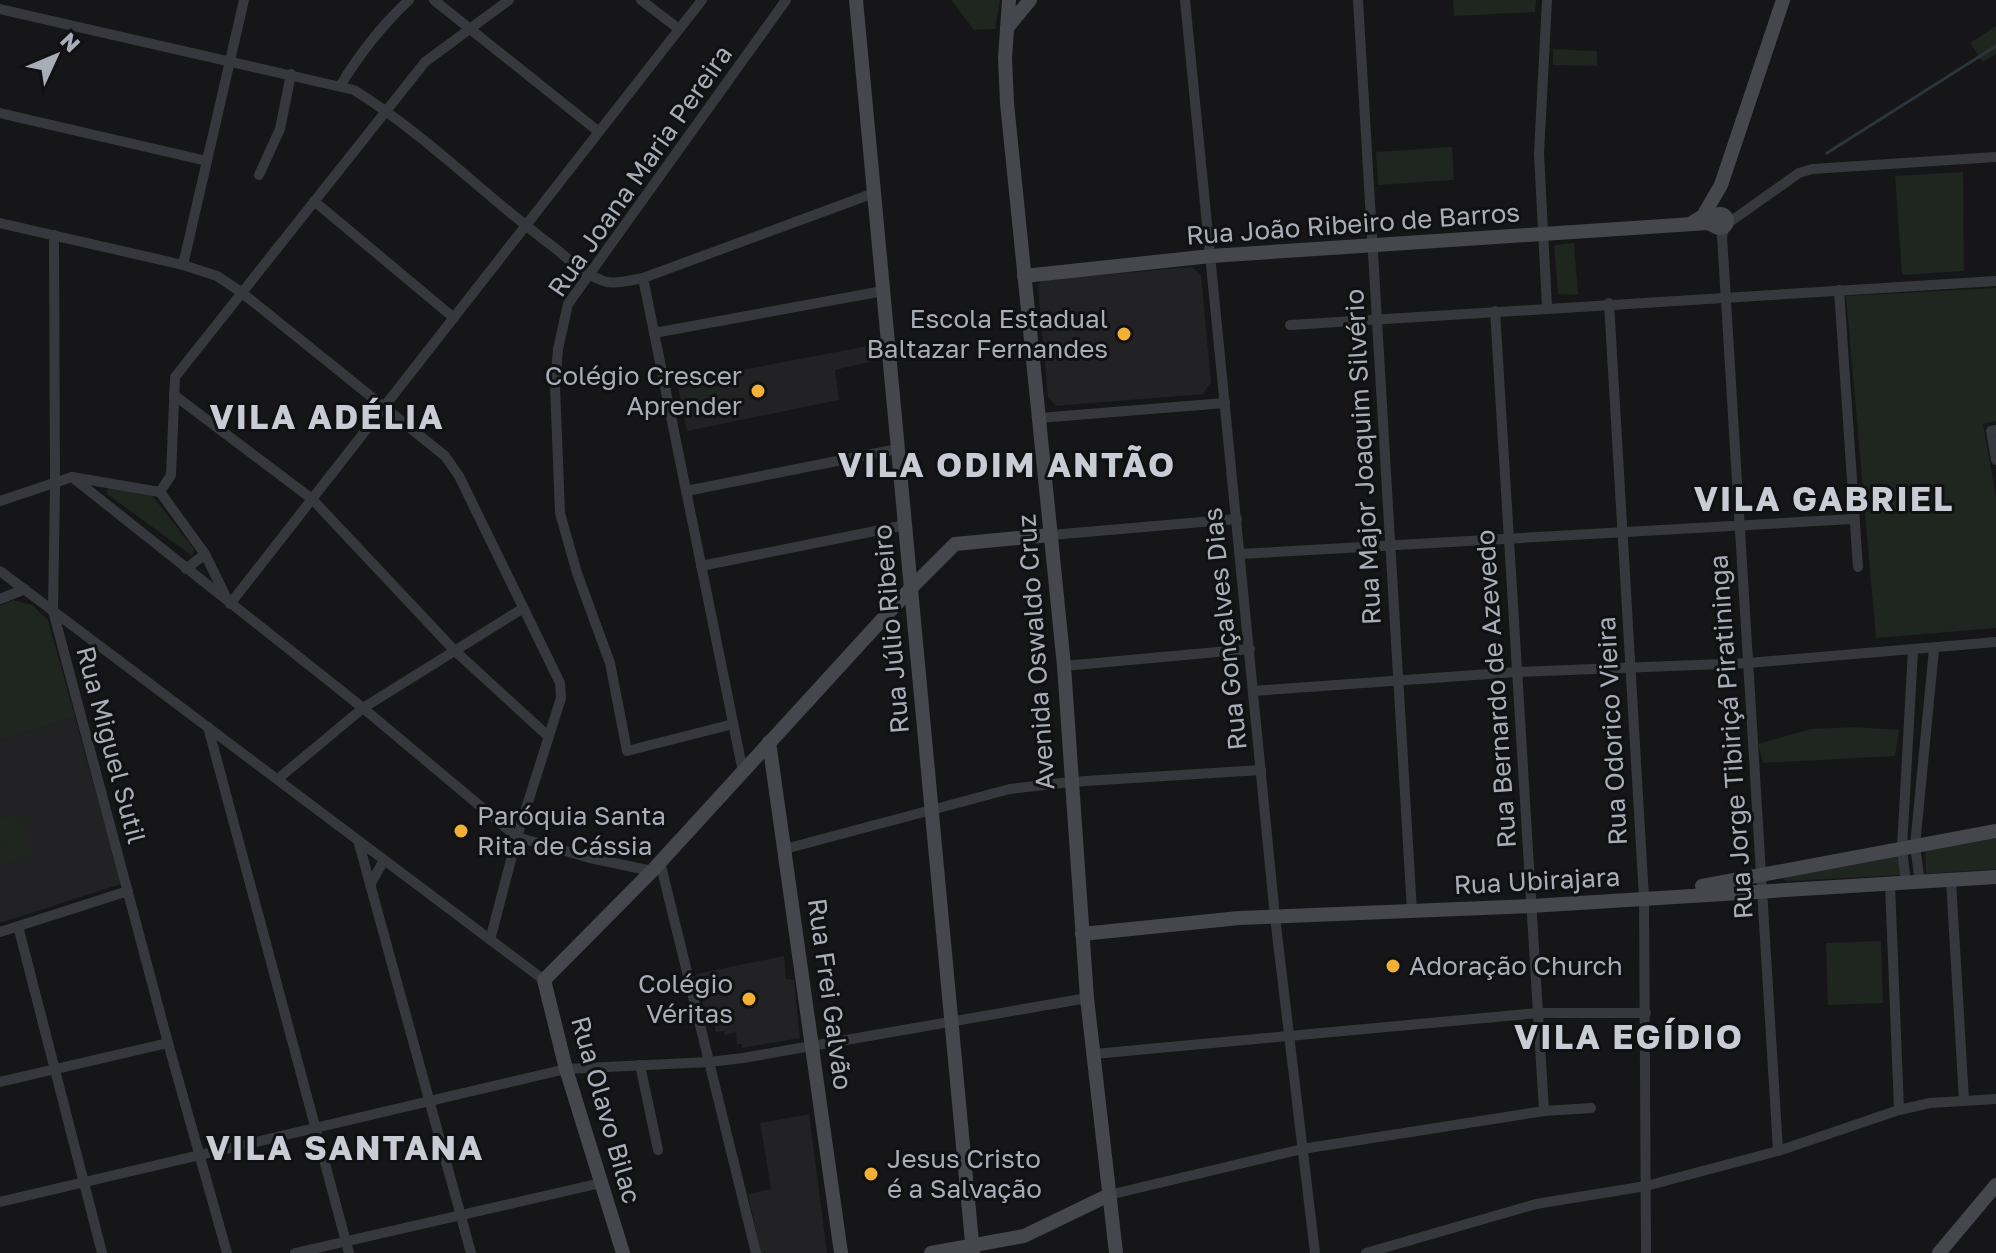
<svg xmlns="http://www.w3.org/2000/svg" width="1996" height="1253" viewBox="0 0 1996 1253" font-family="'Golos Text',sans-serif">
<rect width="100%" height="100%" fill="#161618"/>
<g fill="#222225">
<polygon points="1192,267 1201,275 1211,382 1203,394 1056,406 1048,397 1038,286 1041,280"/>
<polygon points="879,344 882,359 835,370 839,400 687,431 677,382"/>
<polygon points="75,717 121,884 0,923 0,740"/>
<polygon points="784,956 786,979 794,980 800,1038 742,1048 742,1044 737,1044 736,1032 725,1035 724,1031 716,1032 714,1021 706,1018 696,974"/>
<polygon points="809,1114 827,1253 761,1253 748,1194 771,1189 760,1123"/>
</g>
<g fill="#1e261f">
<polygon points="951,0 1000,0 995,29 974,30"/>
<polygon points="1453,0 1536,0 1535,12 1454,16"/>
<polygon points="1996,26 1996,54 1983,62 1970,43"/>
<polygon points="1553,49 1597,51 1597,66 1553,65"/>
<polygon points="1452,147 1454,180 1378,185 1376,152"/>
<polygon points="1963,172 1964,271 1902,275 1895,176"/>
<polygon points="1574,243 1578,295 1558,294 1554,245"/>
<polygon points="1996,288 1996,421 1983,424 1996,497 1996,628 1876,638 1846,296"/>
<polygon points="720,387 724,403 685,412 682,394"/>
<polygon points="108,488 151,494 194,549 193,554 191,555 107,494"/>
<polygon points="13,600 32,605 48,620 75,717 0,740 0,606"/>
<polygon points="1853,727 1899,730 1895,756 1763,763 1758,744 1811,729"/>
<polygon points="21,813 33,855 2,864 0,819"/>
<polygon points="1996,838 1996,869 1926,874 1925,851"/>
<polygon points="1900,853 1901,875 1787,881 1781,878"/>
<polygon points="1881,941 1883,1003 1828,1005 1826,943"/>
</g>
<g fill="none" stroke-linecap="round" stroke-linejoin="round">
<polyline stroke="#2c353c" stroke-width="3" points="1827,153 1996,46"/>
<g stroke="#37383d" stroke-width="10">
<polyline points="434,0 599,132"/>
<polyline points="641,0 679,29"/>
<polyline points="1185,0 1275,917 1315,1253"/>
<polyline points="1358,0 1412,912"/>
<polyline points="1547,0 1539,154 1547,307"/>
<path d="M0,9L354,90C425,134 484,195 551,245C567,257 586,277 607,282C619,284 631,280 643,278L874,193"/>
<path d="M340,86C360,53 381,26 409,0"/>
<polyline points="0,113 207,161"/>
<polyline points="259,175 280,129 291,74"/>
<polyline points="314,201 454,318"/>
<polyline points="0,223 183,265 217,276 241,292 445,456 459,476 560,683 561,698 517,837 490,940"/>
<polyline points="1727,224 1799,173 1812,169 1996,157"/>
<polyline points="1725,226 1722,236 1778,1151"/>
<polyline points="54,235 55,487 53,611 168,1043 227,1253"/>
<polyline points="183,265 244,0"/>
<polyline points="643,278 743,772"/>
<polyline points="1839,290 1858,567"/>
<polyline points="1609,303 1644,898 1646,1253"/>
<polyline points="1495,311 1544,1111"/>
<polyline points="1290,325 1996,281"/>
<polyline points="654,333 883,291"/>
<polyline points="174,395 312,499 454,650 549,737"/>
<polyline points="1039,418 1225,403"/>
<polyline points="1996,430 1991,431 1996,460"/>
<polyline points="72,477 363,708 517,837 590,858 652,871"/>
<polyline points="686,491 898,449"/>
<polyline points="160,492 171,475 175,377 425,62 509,0"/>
<polyline points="0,501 72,477 160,492 205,554 227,599"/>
<polyline points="1051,535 1237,519"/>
<polyline points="1240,554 1853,519"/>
<polyline points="701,566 905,525"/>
<polyline points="186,569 205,554"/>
<polyline points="0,571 544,980"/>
<polyline points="0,599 25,589"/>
<polyline points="230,604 702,0"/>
<polyline points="1064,666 1250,649"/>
<polyline points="1253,691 1517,672 1748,663 1996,642"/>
<polyline points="733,724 627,751 610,663 577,573 560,513 555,386 558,349 568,304 786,0"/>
<polyline points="208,727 349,1253"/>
<polyline points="279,778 363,708 522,609"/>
<polyline points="358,840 471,1253"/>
<polyline points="785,849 1010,789 1070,782 1261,770"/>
<polyline points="660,862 756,1253"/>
<polyline points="1951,880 1964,1100"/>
<polyline points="1920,883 1915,846 1934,649"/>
<polyline points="1890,884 1899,1110"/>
<polyline points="1906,884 1902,848 1913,650"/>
<polyline points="370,885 384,860"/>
<polyline points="18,926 102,1253"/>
<polyline points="0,932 128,891"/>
<polyline points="1094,1054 1538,1013 1646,1013"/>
<polyline points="640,1065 658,1150"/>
<polyline points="0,1082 168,1043"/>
<polyline points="1109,1195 1302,1149 1544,1111 1591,1108"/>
<polyline points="0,1202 566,1069 709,1062 743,1058 1087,998"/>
<polyline points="295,1253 601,1183"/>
<polyline points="1366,1253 1536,1204 1646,1186 1778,1151 1899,1110 1930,1103 1996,1099"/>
</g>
<g stroke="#45474d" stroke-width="14">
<polyline points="856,0 973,1253"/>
<polyline points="1009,0 1005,58 1007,103 1064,666 1087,998 1116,1253"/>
<polyline points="1007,28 1030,0"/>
<circle cx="1720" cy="221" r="7"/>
<polyline points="1690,224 1703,216 1721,185 1783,0"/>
<polyline points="1024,276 1211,256 1708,223 1717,227"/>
<polyline points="769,742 841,1253"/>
<polyline points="1702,886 1996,831"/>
<polyline points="1082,934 1239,918 1531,906 1996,877"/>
<polyline points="623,1253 566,1069 544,980 652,871 911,588 955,544 1051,535"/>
<polyline points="931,1253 1024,1236 1109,1195"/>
<polyline points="1939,1253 1996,1185"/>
</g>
</g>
<g fill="#f2b134" stroke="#111113" stroke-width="3">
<circle cx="1124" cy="334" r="8"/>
<circle cx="758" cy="391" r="8"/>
<circle cx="461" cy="831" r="8"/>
<circle cx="1393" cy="966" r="8"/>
<circle cx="749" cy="999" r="8"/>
<circle cx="871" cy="1174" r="8"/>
</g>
<g text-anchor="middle" stroke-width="6" stroke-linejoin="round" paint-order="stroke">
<g font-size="26" fill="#a8adb8" stroke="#111113">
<text transform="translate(640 171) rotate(-55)" y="9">Rua Joana Maria Pereira</text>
<text transform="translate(1353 224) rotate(-4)" y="9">Rua João Ribeiro de Barros</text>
<text transform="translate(1363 457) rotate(-93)" y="9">Rua Major Joaquim Silvério</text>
<text transform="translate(891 629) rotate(-95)" y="9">Rua Júlio Ribeiro</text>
<text transform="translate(1225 629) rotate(-96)" y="9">Rua Gonçalves Dias</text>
<text transform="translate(1036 652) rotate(-94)" y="9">Avenida Oswaldo Cruz</text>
<text transform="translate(1496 689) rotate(-94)" y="9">Rua Bernardo de Azevedo</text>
<text transform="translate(1612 731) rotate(-93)" y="9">Rua Odorico Vieira</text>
<text transform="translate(1731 737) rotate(-94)" y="9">Rua Jorge Tibiriçá Piratininga</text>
<text transform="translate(111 745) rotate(75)" y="9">Rua Miguel Sutil</text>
<text transform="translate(1537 881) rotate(-3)" y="9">Rua Ubirajara</text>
<text transform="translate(830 994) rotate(82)" y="9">Rua Frei Galvão</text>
<text transform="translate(606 1110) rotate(74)" y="9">Rua Olavo Bilac</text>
</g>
<g font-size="26" fill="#a8adb8" stroke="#111113" text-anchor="end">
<text x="1108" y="328">Escola Estadual<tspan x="1108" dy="30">Baltazar Fernandes</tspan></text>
<text x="742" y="385">Colégio Crescer<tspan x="742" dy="30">Aprender</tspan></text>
<text x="477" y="825" text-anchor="start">Paróquia Santa<tspan x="477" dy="30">Rita de Cássia</tspan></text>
<text x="1409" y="975" text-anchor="start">Adoração Church</text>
<text x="733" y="993">Colégio<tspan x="733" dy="30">Véritas</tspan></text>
<text x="887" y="1168" text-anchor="start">Jesus Cristo<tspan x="887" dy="30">é a Salvação</tspan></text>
</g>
<g font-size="34" font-weight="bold" letter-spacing="2" fill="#c9ccd4" stroke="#111113">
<text x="327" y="429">VILA ADÉLIA</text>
<text x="1007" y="477">VILA ODIM ANTÃO</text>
<text x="1824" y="511">VILA GABRIEL</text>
<text x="1629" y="1049">VILA EGÍDIO</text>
<text x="345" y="1160">VILA SANTANA</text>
</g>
</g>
<g transform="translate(56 56) rotate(46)" stroke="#111113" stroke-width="6" paint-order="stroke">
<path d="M0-6L14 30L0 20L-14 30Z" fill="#a8adb8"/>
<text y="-12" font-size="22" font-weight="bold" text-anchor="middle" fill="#a8adb8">N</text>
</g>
</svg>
